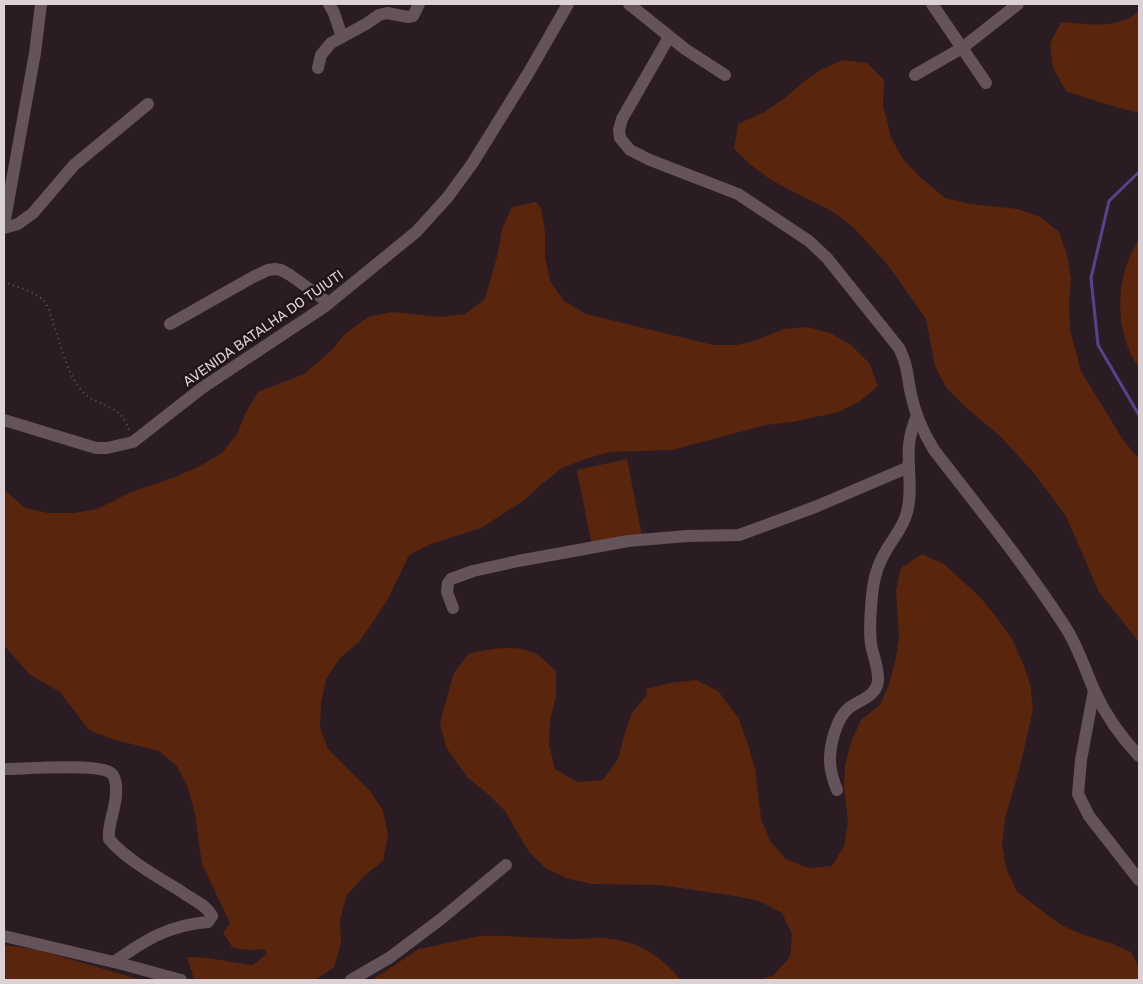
<svg xmlns="http://www.w3.org/2000/svg" width="1143" height="984" viewBox="0 0 1143 984" font-family="Rubik,sans-serif">
<rect width="100%" height="100%" fill="#2b1c23"/>
<g fill="#59260d">
<path d="M1139,11V113L1105,104L1066,91L1053,68L1050,44L1061,22C1086,24 1119,30 1139,11Z"/>
<polygon points="843,60 867,63 884,80 883,105 891,137 902,158 920,177 945,198 970,204 1018,209 1040,217 1059,232 1067,255 1071,279 1069,304 1070,330 1081,371 1123,440 1139,459 1139,642 1099,592 1066,516 1034,473 1000,436 963,405 946,387 935,366 926,319 888,265 854,228 835,213 771,180 751,165 734,149 738,124 764,112 785,98 802,83 822,69"/>
<path d="M536,202L541,208L545,232V257L550,281L564,301L586,314L713,345H737L760,339L783,329L807,327L830,333L851,345L869,363L878,386L860,401L839,412L792,422L766,425L672,450L610,452L585,459L562,468L543,483L523,501L481,528L431,544L409,555L388,599L374,620L359,642L340,658L326,679L321,703L320,727L328,749L370,791L383,811L388,835L383,861L364,876L347,895L340,919L341,944L334,967L315,980L194,979L187,957C209,956 231,963 253,965L267,954L264,949L248,950L233,948L223,933L230,923L202,864L195,814L188,788L177,766L159,751L112,739L89,730L60,692L29,674L4,645V490L25,508L48,513H74L97,509L129,493L175,477L198,467L222,453L237,434L246,412L258,392L304,374L331,351L346,333L368,317L392,312L441,317L465,314L485,299L498,253L502,229L512,207Z"/>
<path d="M1139,239V368C1113,331 1115,277 1139,239Z"/>
<polygon points="627,459 642,536 592,546 577,470"/>
<path d="M922,554L944,564L980,597L997,618L1012,639L1022,661L1030,684L1033,710L1019,770L1005,818L1002,844L1006,868L1017,892L1061,925L1084,935L1108,942L1131,952L1139,968L1138,980H760L774,975L790,957L792,934L782,913L759,901L735,896L660,885L593,884L569,879L547,869L529,852L505,811L488,794L468,778L446,747L440,723L453,675L468,654C490,649 516,643 538,655C544,659 550,666 556,671V696L550,721L549,745L555,769L577,782L603,780L618,759L624,736L632,713L647,695L646,689L670,683L696,680L718,691L739,719L748,745L755,769L761,818L770,841L786,859L808,868L832,866L844,846L848,822L844,788L845,765L851,742L861,720L880,705L889,684L895,662L899,638L896,590L901,568Z"/>
<path d="M480,936C513,935 544,939 576,939C585,939 594,937 603,938C638,941 659,954 681,980H372L419,949Z"/>
<polygon points="4,945 39,950 141,980 4,980"/>
</g>
<g fill="none" stroke-linecap="round" stroke-linejoin="round">
<polyline stroke="#574387" stroke-width="3" points="1139,172 1109,201 1091,278 1098,345 1139,415"/>
<path stroke="#63555c" stroke-width="2" stroke-dasharray="1 4" stroke-linecap="butt" d="M4,281C16,288 31,289 42,299C48,304 51,315 53,323C61,345 66,371 81,390C96,408 119,401 129,430"/>
<g stroke="#64535a" stroke-width="12">
<polyline points="329,4 334,13 342,37"/>
<polyline points="629,4 685,49 725,75"/>
<polyline points="932,4 986,83"/>
<path d="M669,37L622,119L619,130L620,138L630,150L650,160L738,194L809,241L827,258L899,348C908,366 907,376 911,394C915,415 923,432 934,450C979,508 1026,566 1066,628C1078,647 1085,669 1094,690C1105,714 1121,737 1139,756"/>
<polyline points="318,68 321,55 331,43 366,24 379,15 387,13 408,17 413,16 419,4"/>
<polyline points="915,75 962,48 1018,4"/>
<polyline points="4,225 35,53 41,4"/>
<polyline points="4,228 18,224 33,213 74,165 148,104"/>
<polyline points="170,324 253,277 268,270 275,269 281,270 290,275 329,303"/>
<polyline points="4,420 96,448 107,448 133,442 202,388 324,307 416,232 447,198 472,164 529,72 568,4"/>
<polyline points="453,608 447,592 448,583 451,579 473,571 518,561 628,541 687,536 739,535 815,507 909,467"/>
<polyline points="1094,690 1081,760 1078,794 1089,816 1139,880"/>
<path d="M4,769C23,769 98,763 111,773C114,775 116,782 116,786C118,806 107,823 109,839C124,858 161,879 182,892C191,899 207,905 212,916L208,922C169,925 145,940 114,962"/>
<path d="M837,790C833,780 830,770 830,760C830,745 836,718 849,708C859,700 876,697 878,681C879,668 873,656 871,644C869,630 871,602 873,587C875,574 880,560 887,549C894,537 904,526 907,512C913,490 907,467 909,445C910,434 913,425 917,415"/>
<polyline points="4,936 122,964 181,980"/>
<polyline points="351,980 389,958 441,919 506,865"/>
</g>
</g>
<g text-anchor="middle" stroke-width="5" stroke-linejoin="round" paint-order="stroke">
<g font-size="14" fill="#dcd2d6" stroke="#21131a">
<text transform="translate(263 328) rotate(-35)" y="5">AVENIDA BATALHA DO TUIUTI</text>
</g>
</g>
<rect width="1143" height="984" fill="none" stroke="#dcd2d6" stroke-width="10"/>
</svg>
